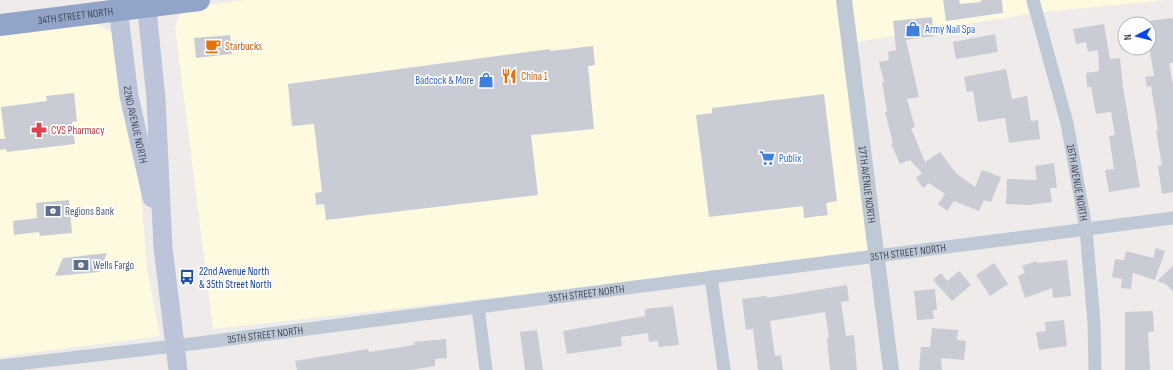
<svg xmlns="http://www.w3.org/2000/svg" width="1173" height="370" viewBox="0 0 1173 370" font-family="'Sofia Sans Condensed',sans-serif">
<rect width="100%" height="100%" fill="#efebeb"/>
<g fill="#fefae0">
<polygon points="246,0 837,0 869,250 544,292 213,329 175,27 183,8"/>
<polygon points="850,0 1026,0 1029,14 857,42"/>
<polygon points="1040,0 1166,0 1043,12"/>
<polygon points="87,20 112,32 139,173 147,269 160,336 0,357 0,31"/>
</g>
<g fill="#c9ccd4">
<polygon points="943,0 959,0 960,4 981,2 981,0 1002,0 1003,13 946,21"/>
<polygon points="932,17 934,36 906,40 919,97 907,99 915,127 911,128 925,162 940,152 956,173 975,187 982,170 1001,177 991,202 984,200 979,211 954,201 947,211 938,204 945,194 929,183 923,188 916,178 922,173 910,160 900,164 891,144 893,143 885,112 887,112 882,82 884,82 879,62 889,60 888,52 896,50 893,21"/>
<polygon points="1173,18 1173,63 1169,63 1173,85 1173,192 1162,194 1158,166 1162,165 1156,130 1158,130 1151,86 1147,87 1145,77 1154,76 1149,46 1149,21"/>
<polygon points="1104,24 1110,59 1120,58 1123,87 1140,187 1109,192 1105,170 1114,169 1109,136 1115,135 1111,112 1096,114 1091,87 1087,87 1086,73 1099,71 1098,50 1088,52 1086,42 1076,44 1073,29"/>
<polygon points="995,34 998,52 956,59 953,42"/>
<polygon points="230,35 232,54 196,58 194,38"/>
<polygon points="593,46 595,65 588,66 594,129 531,135 538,195 326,220 324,204 316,205 315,193 322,192 314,124 292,126 288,84 550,49 550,51"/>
<polygon points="1006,69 1012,99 1027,96 1031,121 1038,120 1040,139 1009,143 1005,118 978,122 973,91 967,92 964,77"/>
<polygon points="74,93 77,121 72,122 75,144 7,152 6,149 0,150 0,139 5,139 1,107 47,101 46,96"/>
<polygon points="824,94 837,201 826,203 828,215 804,218 803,206 709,217 696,115 712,113 712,108"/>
<polygon points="1054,163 1057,188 1050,188 1052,202 1030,205 1006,204 1007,179 1037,180 1035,166"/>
<polygon points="69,200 72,233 40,236 39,232 14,235 13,221 37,218 36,203"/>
<polygon points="1156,248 1165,251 1155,280 1133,273 1131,289 1121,288 1122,279 1112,277 1115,259 1124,260 1126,251 1153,258"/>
<polygon points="107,253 99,272 55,276 63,258"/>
<polygon points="1067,260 1071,296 1053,298 1052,288 1025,298 1018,276 1025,273 1022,266 1036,261 1037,263"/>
<polygon points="994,263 1008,284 990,296 976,275"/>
<polygon points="1173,266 1173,291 1166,284 1157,281"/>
<polygon points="959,271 971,285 952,301 933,280 941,273 947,281"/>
<polygon points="847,285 849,301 841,302 846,336 854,335 857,370 830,370 827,338 829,337 825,312 770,321 775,356 781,355 783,370 758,370 753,329 746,330 742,299 767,296 767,298"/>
<polygon points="935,289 937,310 933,310 934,319 917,320 914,291"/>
<polygon points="673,306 679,345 659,347 658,341 649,342 648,333 621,337 622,346 567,354 563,331 645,316 645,309"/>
<polygon points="1153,311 1154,331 1148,332 1150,370 1125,370 1125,312"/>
<polygon points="1064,320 1067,346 1039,350 1036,332 1046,331 1045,322"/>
<polygon points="932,328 958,330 957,340 966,341 964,360 941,358 942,370 919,370 921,347 930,347"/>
<polygon points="537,330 543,370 525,370 520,332"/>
<polygon points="446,339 447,358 435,359 435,366 411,370 297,370 295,361 368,349 369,352 414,345 414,342"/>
</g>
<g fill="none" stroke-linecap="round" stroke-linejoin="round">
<g stroke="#bfc8d5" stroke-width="13">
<path id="s1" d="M1033,0L1067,123L1086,229L1094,323L1095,370"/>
<polyline points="711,277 724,370"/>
<polyline points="478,307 486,370"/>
<path id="s2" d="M0,366L175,346L1173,218"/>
</g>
<path stroke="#bfc8d5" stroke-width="16" id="s3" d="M844,0L891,370"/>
<g stroke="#bbc4d8" stroke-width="19">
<path id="s4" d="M117,0L129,96L152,198"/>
<polyline points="146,0 156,99 163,248 178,370"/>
</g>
<path stroke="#92a4c8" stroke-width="22" id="s5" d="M0,25L199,0"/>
</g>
<defs>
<symbol id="shop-bare" viewBox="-9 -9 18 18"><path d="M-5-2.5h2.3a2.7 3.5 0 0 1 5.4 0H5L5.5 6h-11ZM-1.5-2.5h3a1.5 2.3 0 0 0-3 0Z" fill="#3f7fe0" stroke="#fff" stroke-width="2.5" paint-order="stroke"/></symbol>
<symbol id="cafe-bare" viewBox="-9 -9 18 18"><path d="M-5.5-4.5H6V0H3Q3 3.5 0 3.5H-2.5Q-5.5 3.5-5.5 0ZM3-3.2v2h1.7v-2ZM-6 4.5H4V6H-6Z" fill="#e8710a" stroke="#fff" stroke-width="2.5" paint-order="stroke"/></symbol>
<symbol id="restaurant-bare" viewBox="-9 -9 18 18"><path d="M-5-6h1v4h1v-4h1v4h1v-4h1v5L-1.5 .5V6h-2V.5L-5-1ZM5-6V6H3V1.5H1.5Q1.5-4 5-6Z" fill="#e8710a" stroke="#fff" stroke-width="2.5" paint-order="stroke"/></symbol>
<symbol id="pharmacy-bare" viewBox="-9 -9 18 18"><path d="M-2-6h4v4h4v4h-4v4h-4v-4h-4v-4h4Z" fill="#e0444e" stroke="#fff" stroke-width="2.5" paint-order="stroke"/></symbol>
<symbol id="supermarket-bare" viewBox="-9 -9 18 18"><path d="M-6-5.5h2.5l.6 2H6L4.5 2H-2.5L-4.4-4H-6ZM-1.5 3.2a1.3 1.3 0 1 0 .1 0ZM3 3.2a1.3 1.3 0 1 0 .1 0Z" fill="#3f7fe0" stroke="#fff" stroke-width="2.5" paint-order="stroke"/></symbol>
<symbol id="bank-bare" viewBox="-9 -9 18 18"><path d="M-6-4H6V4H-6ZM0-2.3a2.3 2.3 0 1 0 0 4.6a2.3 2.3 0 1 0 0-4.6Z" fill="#5c6f8a" stroke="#fff" stroke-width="2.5" paint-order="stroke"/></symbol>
<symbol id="bus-bare" viewBox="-9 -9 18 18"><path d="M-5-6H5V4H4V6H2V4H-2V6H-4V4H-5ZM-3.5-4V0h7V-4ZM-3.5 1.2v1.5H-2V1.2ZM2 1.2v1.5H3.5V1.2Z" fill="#1a4fb4" stroke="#fff" stroke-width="2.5" paint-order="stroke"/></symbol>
</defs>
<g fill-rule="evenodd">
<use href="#shop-bare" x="902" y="18" width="22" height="22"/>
<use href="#cafe-bare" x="202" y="35" width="22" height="22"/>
<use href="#restaurant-bare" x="498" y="65" width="22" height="22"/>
<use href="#shop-bare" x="475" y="69" width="22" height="22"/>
<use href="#pharmacy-bare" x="28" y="119" width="22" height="22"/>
<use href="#supermarket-bare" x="756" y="147" width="22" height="22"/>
<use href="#bank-bare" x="42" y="200" width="22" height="22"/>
<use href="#bank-bare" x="70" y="254" width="22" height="22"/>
<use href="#bus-bare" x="176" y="266" width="22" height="22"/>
</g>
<g text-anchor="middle" stroke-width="3.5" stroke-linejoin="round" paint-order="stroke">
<g font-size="11" fill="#424b5b" stroke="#fff">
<text dy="4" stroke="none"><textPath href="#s5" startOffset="76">34TH STREET NORTH</textPath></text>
<text dy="4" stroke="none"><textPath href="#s4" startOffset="126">22ND AVENUE NORTH</textPath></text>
<text dy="4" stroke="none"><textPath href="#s1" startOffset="188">16TH AVENUE NORTH</textPath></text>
<text dy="4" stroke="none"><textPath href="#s3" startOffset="186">17TH AVENUE NORTH</textPath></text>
<text dy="4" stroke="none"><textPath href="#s2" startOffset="915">35TH STREET NORTH</textPath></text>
<text dy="4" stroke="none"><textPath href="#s2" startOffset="591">35TH STREET NORTH</textPath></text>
<text dy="4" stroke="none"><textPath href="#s2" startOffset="267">35TH STREET NORTH</textPath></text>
</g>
<g font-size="11" fill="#366cbe" stroke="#fff" text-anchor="start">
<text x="925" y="33">Army Nail Spa</text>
<text x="474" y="84" text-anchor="end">Badcock &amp; More</text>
<text x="779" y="162">Publix</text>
</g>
<g font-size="11" fill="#c56008" stroke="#fff" text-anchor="start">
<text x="225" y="50">Starbucks</text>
<text x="521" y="80">China 1</text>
</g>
<g font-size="11" fill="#be3a42" stroke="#fff" text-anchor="start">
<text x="51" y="134">CVS Pharmacy</text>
</g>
<g font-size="11" fill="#4e5e75" stroke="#fff" text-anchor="start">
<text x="65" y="215">Regions Bank</text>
<text x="93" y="269">Wells Fargo</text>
</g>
<g font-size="11" fill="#164399" stroke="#fff" text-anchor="start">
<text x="199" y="275">22nd Avenue North<tspan x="199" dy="13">&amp; 35th Street North</tspan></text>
</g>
</g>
<g transform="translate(1137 36) rotate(263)"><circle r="19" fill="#ffffff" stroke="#b3b7bd"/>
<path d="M0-3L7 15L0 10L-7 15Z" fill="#0445ef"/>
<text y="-6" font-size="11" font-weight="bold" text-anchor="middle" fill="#424b5b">N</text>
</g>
</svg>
